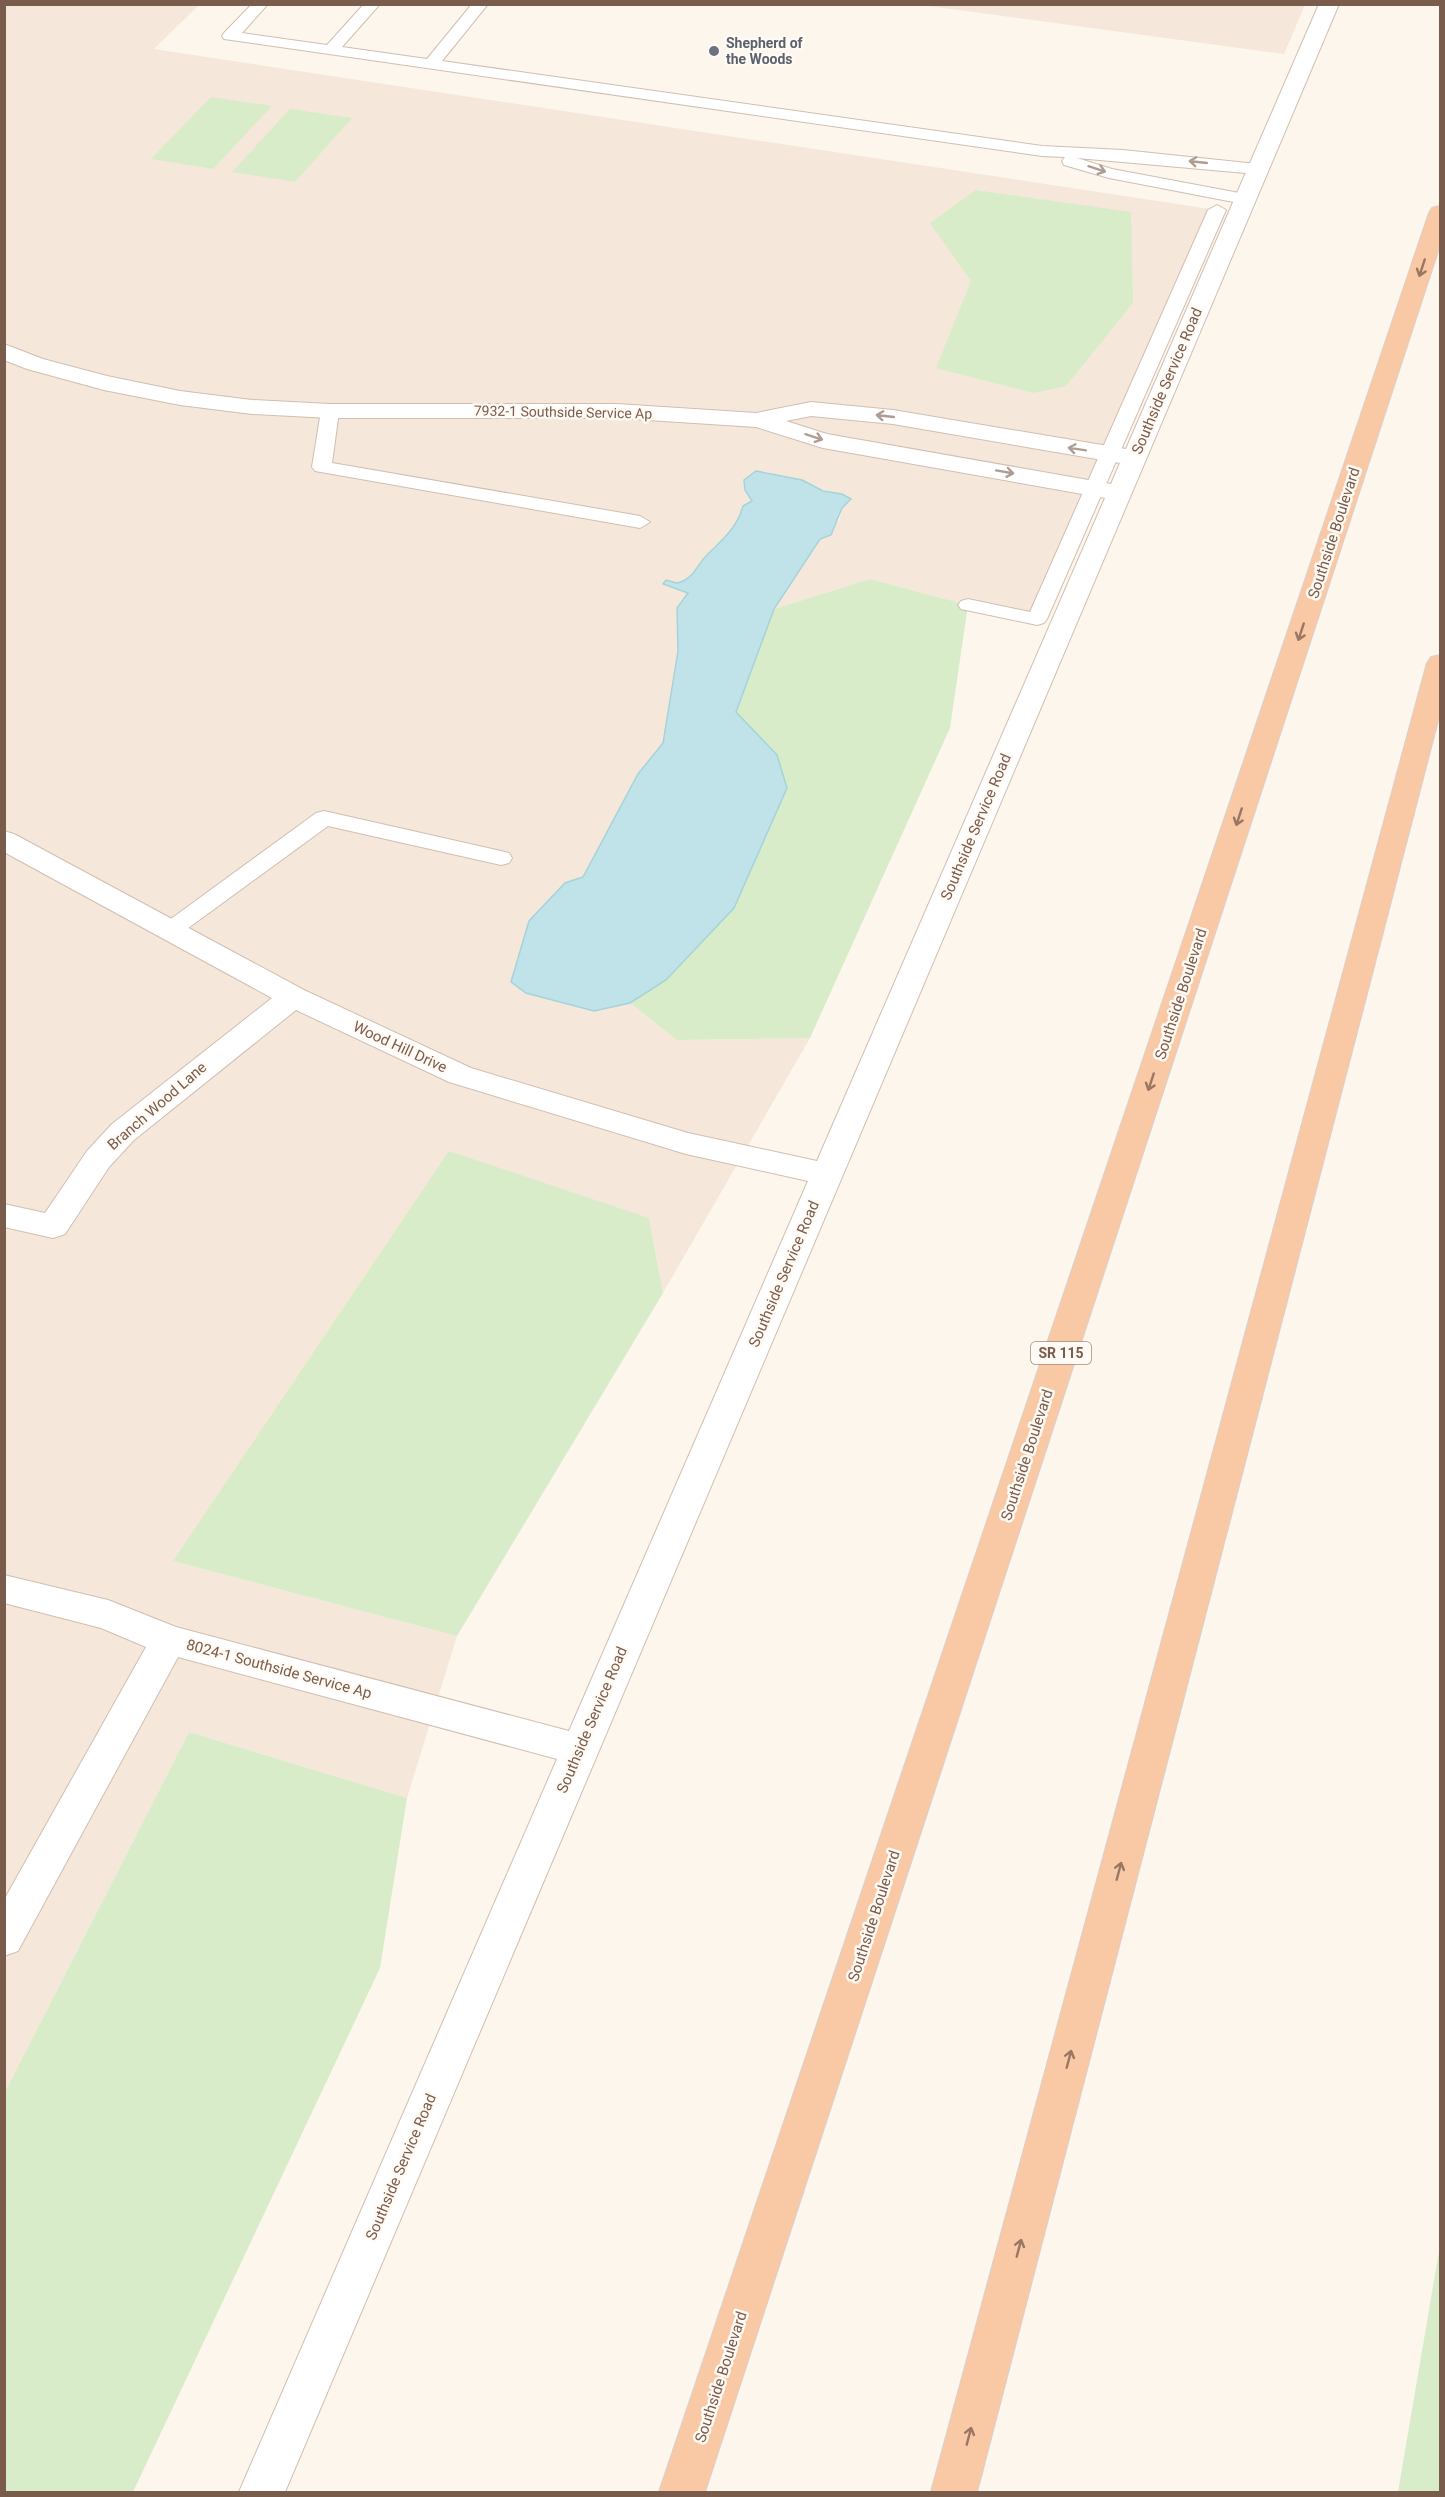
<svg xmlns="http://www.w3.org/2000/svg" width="1445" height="2497" viewBox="0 0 1445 2497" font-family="Roboto,sans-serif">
<rect width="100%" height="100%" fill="#fdf6ec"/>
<g fill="#f5e8da">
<polygon points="5,5 199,5 154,49 1217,210 1037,619 968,605 870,579 774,609 820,539 840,519 842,494 823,492 802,480 781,477 766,472 745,490 752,501 743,506 739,521 705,556 692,576 677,583 665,580 663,584 688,592 677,608 678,651 663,743 638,774 583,877 565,883 594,1011 630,1003 677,1040 810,1038 663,1293 649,1218 173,1561 457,1636 407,1798 189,1732 5,2092"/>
<polygon points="921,5 1305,5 1284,54"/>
</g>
<g fill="#d8ecc9">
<polygon points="211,97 272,106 213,169 151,159"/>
<polygon points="290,109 352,118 295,182 232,172"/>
<polygon points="976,190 1131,212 1133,303 1066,386 1034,393 936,368 971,281 930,223"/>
<polygon points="870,579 968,605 950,728 810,1038 677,1040 630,1003 666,980 777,755 736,712 774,609"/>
<polygon points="449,1151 649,1218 663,1293 457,1636 173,1561"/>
<polygon points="189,1732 407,1798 380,1968 133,2492 5,2492 5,2092"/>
<polygon points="1440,2245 1440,2492 1398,2492"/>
</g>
<path fill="#bfe3e8" stroke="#a5d3da" stroke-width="1.5" d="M756,471L802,480L823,491L842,494L851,499L842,508L831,535L820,539L774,609L736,712L777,755L787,788L734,908L666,980L630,1003L594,1011L526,993L511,982L529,921L565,883L583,877L638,774L663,743L678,651L677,608L688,593L663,584L666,580L677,583C694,579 696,566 707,555C723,539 737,528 743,506L752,501L745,490L744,480Z"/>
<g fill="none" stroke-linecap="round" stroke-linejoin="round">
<defs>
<g id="service">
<polygon points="252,4 268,4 242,33 327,45 364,4 380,4 342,47 427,59 472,4 488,4 442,61 1042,146 1123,150 1257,164 1265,169 1257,174 1077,158 1112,169 1250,195 1252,199 1244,204 1109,178 1064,165 1062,161 1065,157 1042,156 224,39 222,36 224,33"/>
<polygon points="1217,205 1226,210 1047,619 1044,623 1037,625 961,609 958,605 961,601 968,599 1030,612 1208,210"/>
<polygon points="330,405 339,411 332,463 640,516 650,522 640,528 315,471 312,467 321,411"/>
<polygon points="324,811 501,851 509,853 512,858 509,863 501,865 328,826 180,934 172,936 164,934 161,929 164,924 316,813"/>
</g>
<path id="minor" d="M1319,4H1339L285,2492H239L557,1759L178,1657L18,1951L4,1956V1900L146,1647L101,1628L4,1603V1575L108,1600L176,1627L569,1731L808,1181L686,1154L449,1082L296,1010L134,1140L109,1167L65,1234L53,1238L4,1227V1204L45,1213L87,1151L112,1124L272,998L4,852V831L14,834L304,990L471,1068L688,1133L817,1161L1105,498L823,448L756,427L617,418H330L252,414L180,405L104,390L27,369L4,360V344L43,359L107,376L180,391L252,400L330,404H617L756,413L811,402L893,410L1126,449ZM811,416L893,424L1120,463L1111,484L827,434L786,421Z"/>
<g id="trunk">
<polygon points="1440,206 1440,245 705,2492 659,2492 1429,213 1432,208"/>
<polygon points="1440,655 1440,713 977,2492 931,2492 1427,663 1431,657"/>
</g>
</defs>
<use href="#service" stroke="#d1beb0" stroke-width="2"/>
<use href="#minor" stroke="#d1beb0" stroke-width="2"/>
<use href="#trunk" stroke="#dad1cd" stroke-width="2"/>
<use href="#service" fill="#fff" fill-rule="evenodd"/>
<use href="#minor" fill="#fff" fill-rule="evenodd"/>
<use href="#trunk" fill="#f9c8a4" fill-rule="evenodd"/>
</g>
<defs><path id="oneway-shaft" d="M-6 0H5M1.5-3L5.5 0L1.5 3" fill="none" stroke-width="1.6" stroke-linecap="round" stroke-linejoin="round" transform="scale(1.5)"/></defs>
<g stroke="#af9d94">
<use href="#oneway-shaft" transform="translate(1198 162) rotate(-174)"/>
<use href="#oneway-shaft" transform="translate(1097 169) rotate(18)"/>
<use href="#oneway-shaft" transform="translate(885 416) rotate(-174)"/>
<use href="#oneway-shaft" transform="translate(814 437) rotate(18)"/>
<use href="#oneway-shaft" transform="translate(1077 449) rotate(-171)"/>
<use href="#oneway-shaft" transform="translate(1005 472) rotate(10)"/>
</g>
<g stroke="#9a7763">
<use href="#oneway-shaft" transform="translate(1422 268) rotate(108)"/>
<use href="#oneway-shaft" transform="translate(1301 632) rotate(108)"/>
<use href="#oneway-shaft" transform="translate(1239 817) rotate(108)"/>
<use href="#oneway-shaft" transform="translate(1151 1082) rotate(108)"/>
<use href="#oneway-shaft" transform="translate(1119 1871) rotate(-75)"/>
<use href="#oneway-shaft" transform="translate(1069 2059) rotate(-75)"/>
<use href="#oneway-shaft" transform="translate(1019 2248) rotate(-75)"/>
<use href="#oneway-shaft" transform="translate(969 2436) rotate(-75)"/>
</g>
<circle fill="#6b7280" stroke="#fffaf3" stroke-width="2" cx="714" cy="51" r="6"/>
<g text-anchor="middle" stroke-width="5" stroke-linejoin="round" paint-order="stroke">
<g font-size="14" font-weight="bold" fill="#5b616d" stroke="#fffaf3" text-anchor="start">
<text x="726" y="48">Shepherd of<tspan x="726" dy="16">the Woods</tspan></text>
</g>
<g font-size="14" fill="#7a5c4d" stroke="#fffaf3">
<text transform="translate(563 412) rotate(1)" y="5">7932-1 Southside Service Ap</text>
</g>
<rect fill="#fffaf3" stroke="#a28b7f" stroke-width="1.5" x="1031" y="1342" width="60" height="22" rx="4.5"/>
<g font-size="14" font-weight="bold" fill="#7a5c4d">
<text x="1061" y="1358">SR 115</text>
</g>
<g font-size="15" fill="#7a5c4d" stroke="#fffaf3">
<text transform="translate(1167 381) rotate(-67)" y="5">Southside Service Road</text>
<text transform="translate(1334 533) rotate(-72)" y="5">Southside Boulevard</text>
<text transform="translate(976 827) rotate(-67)" y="5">Southside Service Road</text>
<text transform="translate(1181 994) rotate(-72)" y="5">Southside Boulevard</text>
<text transform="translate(400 1047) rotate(25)" y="5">Wood Hill Drive</text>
<text transform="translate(157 1106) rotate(-41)" y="5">Branch Wood Lane</text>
<text transform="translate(784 1274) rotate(-67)" y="5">Southside Service Road</text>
<text transform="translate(1027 1455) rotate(-72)" y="5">Southside Boulevard</text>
<text transform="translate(279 1669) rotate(15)" y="5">8024-1 Southside Service Ap</text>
<text transform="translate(592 1720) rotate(-67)" y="5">Southside Service Road</text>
<text transform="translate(874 1916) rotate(-72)" y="5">Southside Boulevard</text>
<text transform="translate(401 2167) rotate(-67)" y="5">Southside Service Road</text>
<text transform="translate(721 2377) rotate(-72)" y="5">Southside Boulevard</text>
</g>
</g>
<rect width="1445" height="2497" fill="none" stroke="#7a5c4d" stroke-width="12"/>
</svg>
